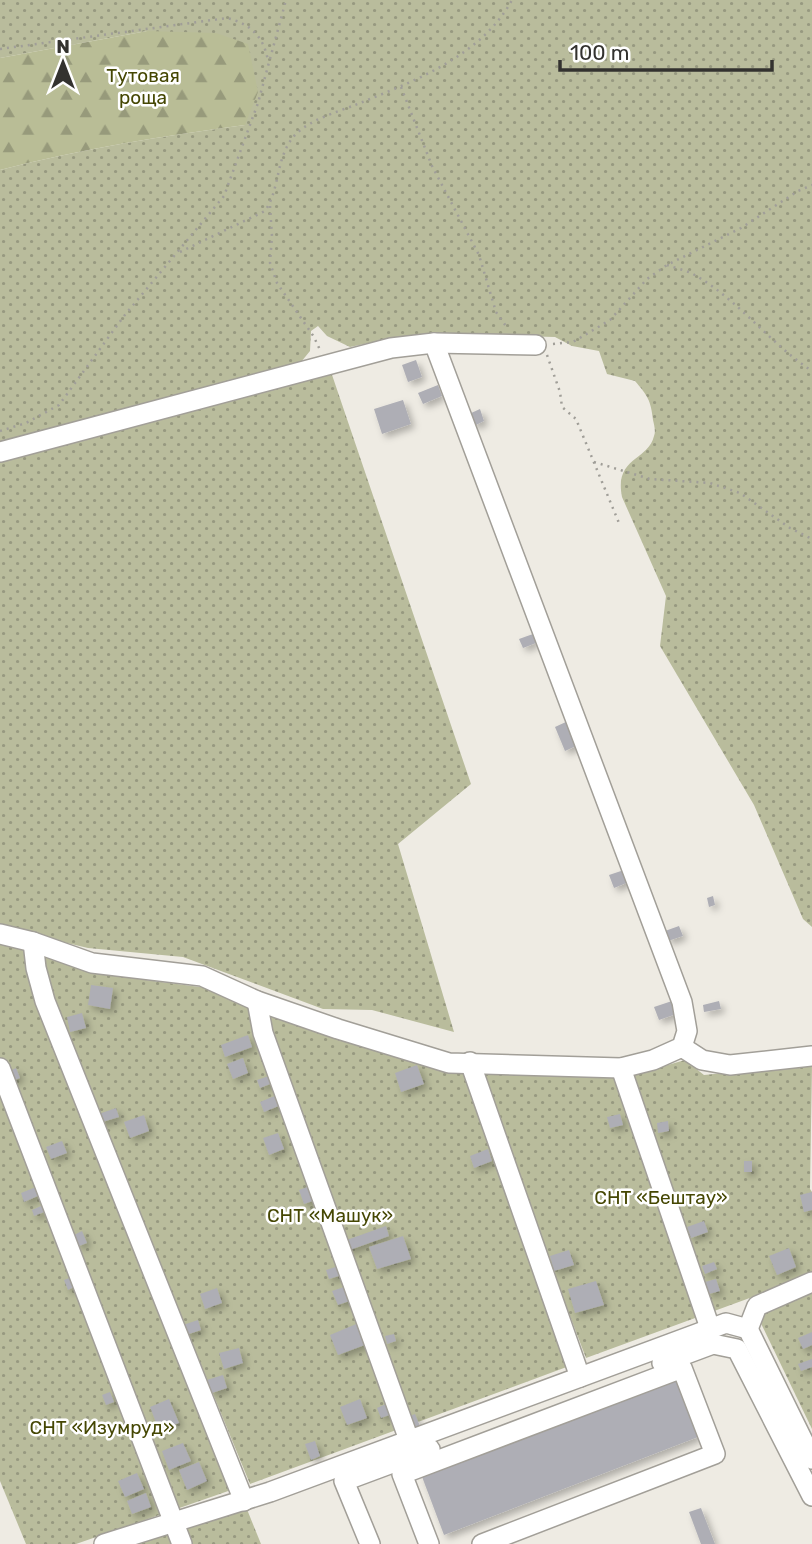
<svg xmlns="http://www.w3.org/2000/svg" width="812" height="1544" viewBox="0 0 812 1544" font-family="Rubik,sans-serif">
<defs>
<pattern id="green-dots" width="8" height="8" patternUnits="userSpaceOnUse" patternTransform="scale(1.75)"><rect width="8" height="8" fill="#b9bc9c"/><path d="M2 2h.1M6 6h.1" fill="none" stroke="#979980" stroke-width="1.8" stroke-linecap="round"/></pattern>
<pattern id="forest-firs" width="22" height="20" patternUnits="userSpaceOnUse" patternTransform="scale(1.75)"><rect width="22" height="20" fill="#b9bd96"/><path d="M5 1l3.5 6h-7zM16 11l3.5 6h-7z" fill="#979a7b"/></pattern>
<filter id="shadow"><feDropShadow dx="4" dy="4" stdDeviation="3.5" flood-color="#0004"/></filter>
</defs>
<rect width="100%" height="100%" fill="#eeebe3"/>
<g fill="url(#green-dots)">
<path d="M0,0H812V927L803,919L754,805L660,646L666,596L622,497C614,457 648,461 654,436C656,432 654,424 653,420C651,400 647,395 635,381L607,374L599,351L572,346L555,337L452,334L397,337L350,347L327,336L318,326L311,331L310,351L301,362L0,442V170C80,149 163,136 245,125L147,31L0,58Z"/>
<polygon points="329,366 471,784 398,844 454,1032 372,1010 323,1009 183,957 88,948 0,927 0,452"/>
<polygon points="0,941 24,947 234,1489 76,1544 26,1544 0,1481"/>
<polygon points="30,948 100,974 223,990 464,1069 572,1365 250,1484"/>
<polygon points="685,1060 704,1075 812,1064 810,1189 812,1192 812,1275 586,1358 476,1069 623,1078"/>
<polygon points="812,1288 812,1429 754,1309"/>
<polygon points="244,1502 261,1544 114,1544"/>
</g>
<path fill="url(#forest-firs)" d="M147,31L216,33L248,44L258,92L245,125C163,136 80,149 0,170V58Z"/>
<g fill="#aeaeb5" filter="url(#shadow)">
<polygon points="416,360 422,377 408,382 402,365"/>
<polygon points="438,385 442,396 423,404 418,393"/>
<polygon points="403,400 411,424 382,434 374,409"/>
<polygon points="480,409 484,421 474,426 469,414"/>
<polygon points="533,634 536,643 523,648 519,639"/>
<polygon points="568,721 578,745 565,751 555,727"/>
<polygon points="624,870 629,882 614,888 609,875"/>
<polygon points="713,896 715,905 709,907 707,898"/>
<polygon points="679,926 683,936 668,941 665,931"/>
<polygon points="91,985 113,988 110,1009 88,1005"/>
<polygon points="675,1000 679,1013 659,1020 654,1007"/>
<polygon points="719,1001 721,1009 704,1012 703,1005"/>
<polygon points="82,1013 86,1028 70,1032 67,1017"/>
<polygon points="248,1035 252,1047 225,1057 221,1045"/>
<polygon points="243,1058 248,1073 233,1079 227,1064"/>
<polygon points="417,1065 424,1084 401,1092 395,1073"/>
<polygon points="16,1068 20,1078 9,1082 5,1073"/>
<polygon points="272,1075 275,1082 260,1088 257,1080"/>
<polygon points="277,1095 281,1105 264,1112 260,1102"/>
<polygon points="116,1108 119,1117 99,1123 96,1115"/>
<polygon points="620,1114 623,1125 610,1128 607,1117"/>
<polygon points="144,1115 149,1131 130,1138 124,1122"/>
<polygon points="668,1121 669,1131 658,1133 657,1123"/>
<polygon points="278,1133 284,1149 269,1155 263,1138"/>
<polygon points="62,1141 67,1153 51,1159 46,1147"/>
<polygon points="488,1149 492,1161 474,1168 470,1156"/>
<rect x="744" y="1161" width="8" height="11"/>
<polygon points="313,1185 318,1199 304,1204 299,1190"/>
<polygon points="36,1187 40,1195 24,1202 21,1193"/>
<polygon points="812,1192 812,1210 804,1212 800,1195"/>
<polygon points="41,1206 44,1212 34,1216 32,1210"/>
<polygon points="704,1221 708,1232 691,1238 687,1227"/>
<polygon points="386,1226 389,1236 347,1251 344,1241"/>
<polygon points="82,1231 87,1243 79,1246 74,1235"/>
<polygon points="403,1236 411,1259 377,1269 369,1247"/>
<polygon points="789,1248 796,1267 777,1275 769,1256"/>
<polygon points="569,1250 574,1265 554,1271 550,1256"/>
<polygon points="714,1262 717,1269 705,1274 702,1266"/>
<polygon points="342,1265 345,1274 329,1279 326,1270"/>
<polygon points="72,1277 76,1286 68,1290 64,1280"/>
<polygon points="716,1279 720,1291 709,1294 705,1282"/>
<polygon points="596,1281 604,1305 575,1313 568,1289"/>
<polygon points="350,1285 355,1299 338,1305 332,1291"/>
<polygon points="217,1288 222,1303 205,1309 200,1294"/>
<polygon points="198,1320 201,1330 186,1335 183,1325"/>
<polygon points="361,1322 370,1343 338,1355 330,1335"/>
<polygon points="812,1332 812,1345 803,1349 798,1338"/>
<polygon points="394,1334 396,1341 387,1344 385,1336"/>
<polygon points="239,1348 243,1363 224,1369 219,1353"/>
<polygon points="812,1359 812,1367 801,1371 798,1364"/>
<polygon points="223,1375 227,1388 212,1393 207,1380"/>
<polygon points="674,1376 698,1437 444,1535 421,1474"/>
<polygon points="110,1392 114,1402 106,1405 102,1395"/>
<polygon points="169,1399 179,1423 159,1430 150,1407"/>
<polygon points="360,1399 367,1418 347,1425 340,1407"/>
<polygon points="388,1403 392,1414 381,1418 377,1408"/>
<polygon points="415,1414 420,1426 412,1428 408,1417"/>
<polygon points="315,1441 320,1456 311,1460 305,1444"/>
<polygon points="183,1443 191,1461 169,1470 162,1451"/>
<polygon points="199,1462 207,1481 187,1490 179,1470"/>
<polygon points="137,1473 144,1489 125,1497 118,1481"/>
<polygon points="146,1493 151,1507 132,1514 127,1501"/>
<polygon points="701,1508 715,1544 701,1544 689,1512"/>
</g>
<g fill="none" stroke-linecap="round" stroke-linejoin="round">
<defs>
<g id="minor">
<polyline points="0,452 391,348 434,343 536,345"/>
<polyline points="0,934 33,942 92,963 202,976 257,1001 338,1029 449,1063 621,1068 653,1060 682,1047 687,1031 682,1002 434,343"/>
<polyline points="33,942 36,968 45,1001 244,1501"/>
<polyline points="257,1001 263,1033 409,1440"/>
<polyline points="682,1047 702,1060 730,1065 812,1056"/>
<polyline points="470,1062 580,1377"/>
<polyline points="0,1068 182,1544"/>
<polyline points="621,1068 710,1328"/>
<polyline points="748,1329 757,1306 812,1282"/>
<polyline points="662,1363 713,1344 737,1349 812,1496"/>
<polyline points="104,1544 270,1492 726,1323 748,1329 812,1459"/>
<polyline points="370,1544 344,1481 430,1449"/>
<polyline points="429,1544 402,1474 682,1368 715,1454 482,1544"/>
</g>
</defs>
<use href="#minor" stroke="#a29f98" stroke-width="22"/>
<g stroke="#a09e98" stroke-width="2.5" stroke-dasharray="2 5" stroke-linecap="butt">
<path d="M0,49L227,18C251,24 264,37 268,61"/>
<polyline points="401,87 432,166 479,255 496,312 508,329"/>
<polyline points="270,206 272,236 270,263 277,283 314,337 320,350"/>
<path d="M180,252L265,211C281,188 275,154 297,133C312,119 337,112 355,105C412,82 481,57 512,0"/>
<path d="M667,265C675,268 685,270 693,274C738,299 769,343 812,371"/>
<polyline points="553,344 573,342 610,320 647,279 667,265 741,228 798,191 812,185"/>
<polyline points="547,355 560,392 562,407 576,419 619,523"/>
<polyline points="0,431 26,423 59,405 124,316 224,196 258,103 286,0"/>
<polyline points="594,462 650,479 710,483 740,493 790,528 812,539"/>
</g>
<use href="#minor" stroke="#fff" stroke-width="19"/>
</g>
<g text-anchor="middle" stroke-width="5" stroke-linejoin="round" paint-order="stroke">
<g font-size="19" fill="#454703" stroke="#fff">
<text x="143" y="82">Тутовая<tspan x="143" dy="22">роща</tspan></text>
<text x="661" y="1204">СНТ «Бештау»</text>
<text x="330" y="1222">СНТ «Машук»</text>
<text x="102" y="1434">СНТ «Изумруд»</text>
</g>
</g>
<g transform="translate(63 63)" stroke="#ffffff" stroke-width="5" paint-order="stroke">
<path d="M0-5L12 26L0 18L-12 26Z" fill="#33322f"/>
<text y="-10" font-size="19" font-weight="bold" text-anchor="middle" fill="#33322f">N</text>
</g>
<path d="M560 60v10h212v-10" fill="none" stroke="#33322f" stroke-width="3.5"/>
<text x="570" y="60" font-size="21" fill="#33322f" stroke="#ffffff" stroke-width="5" paint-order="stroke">100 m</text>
</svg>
